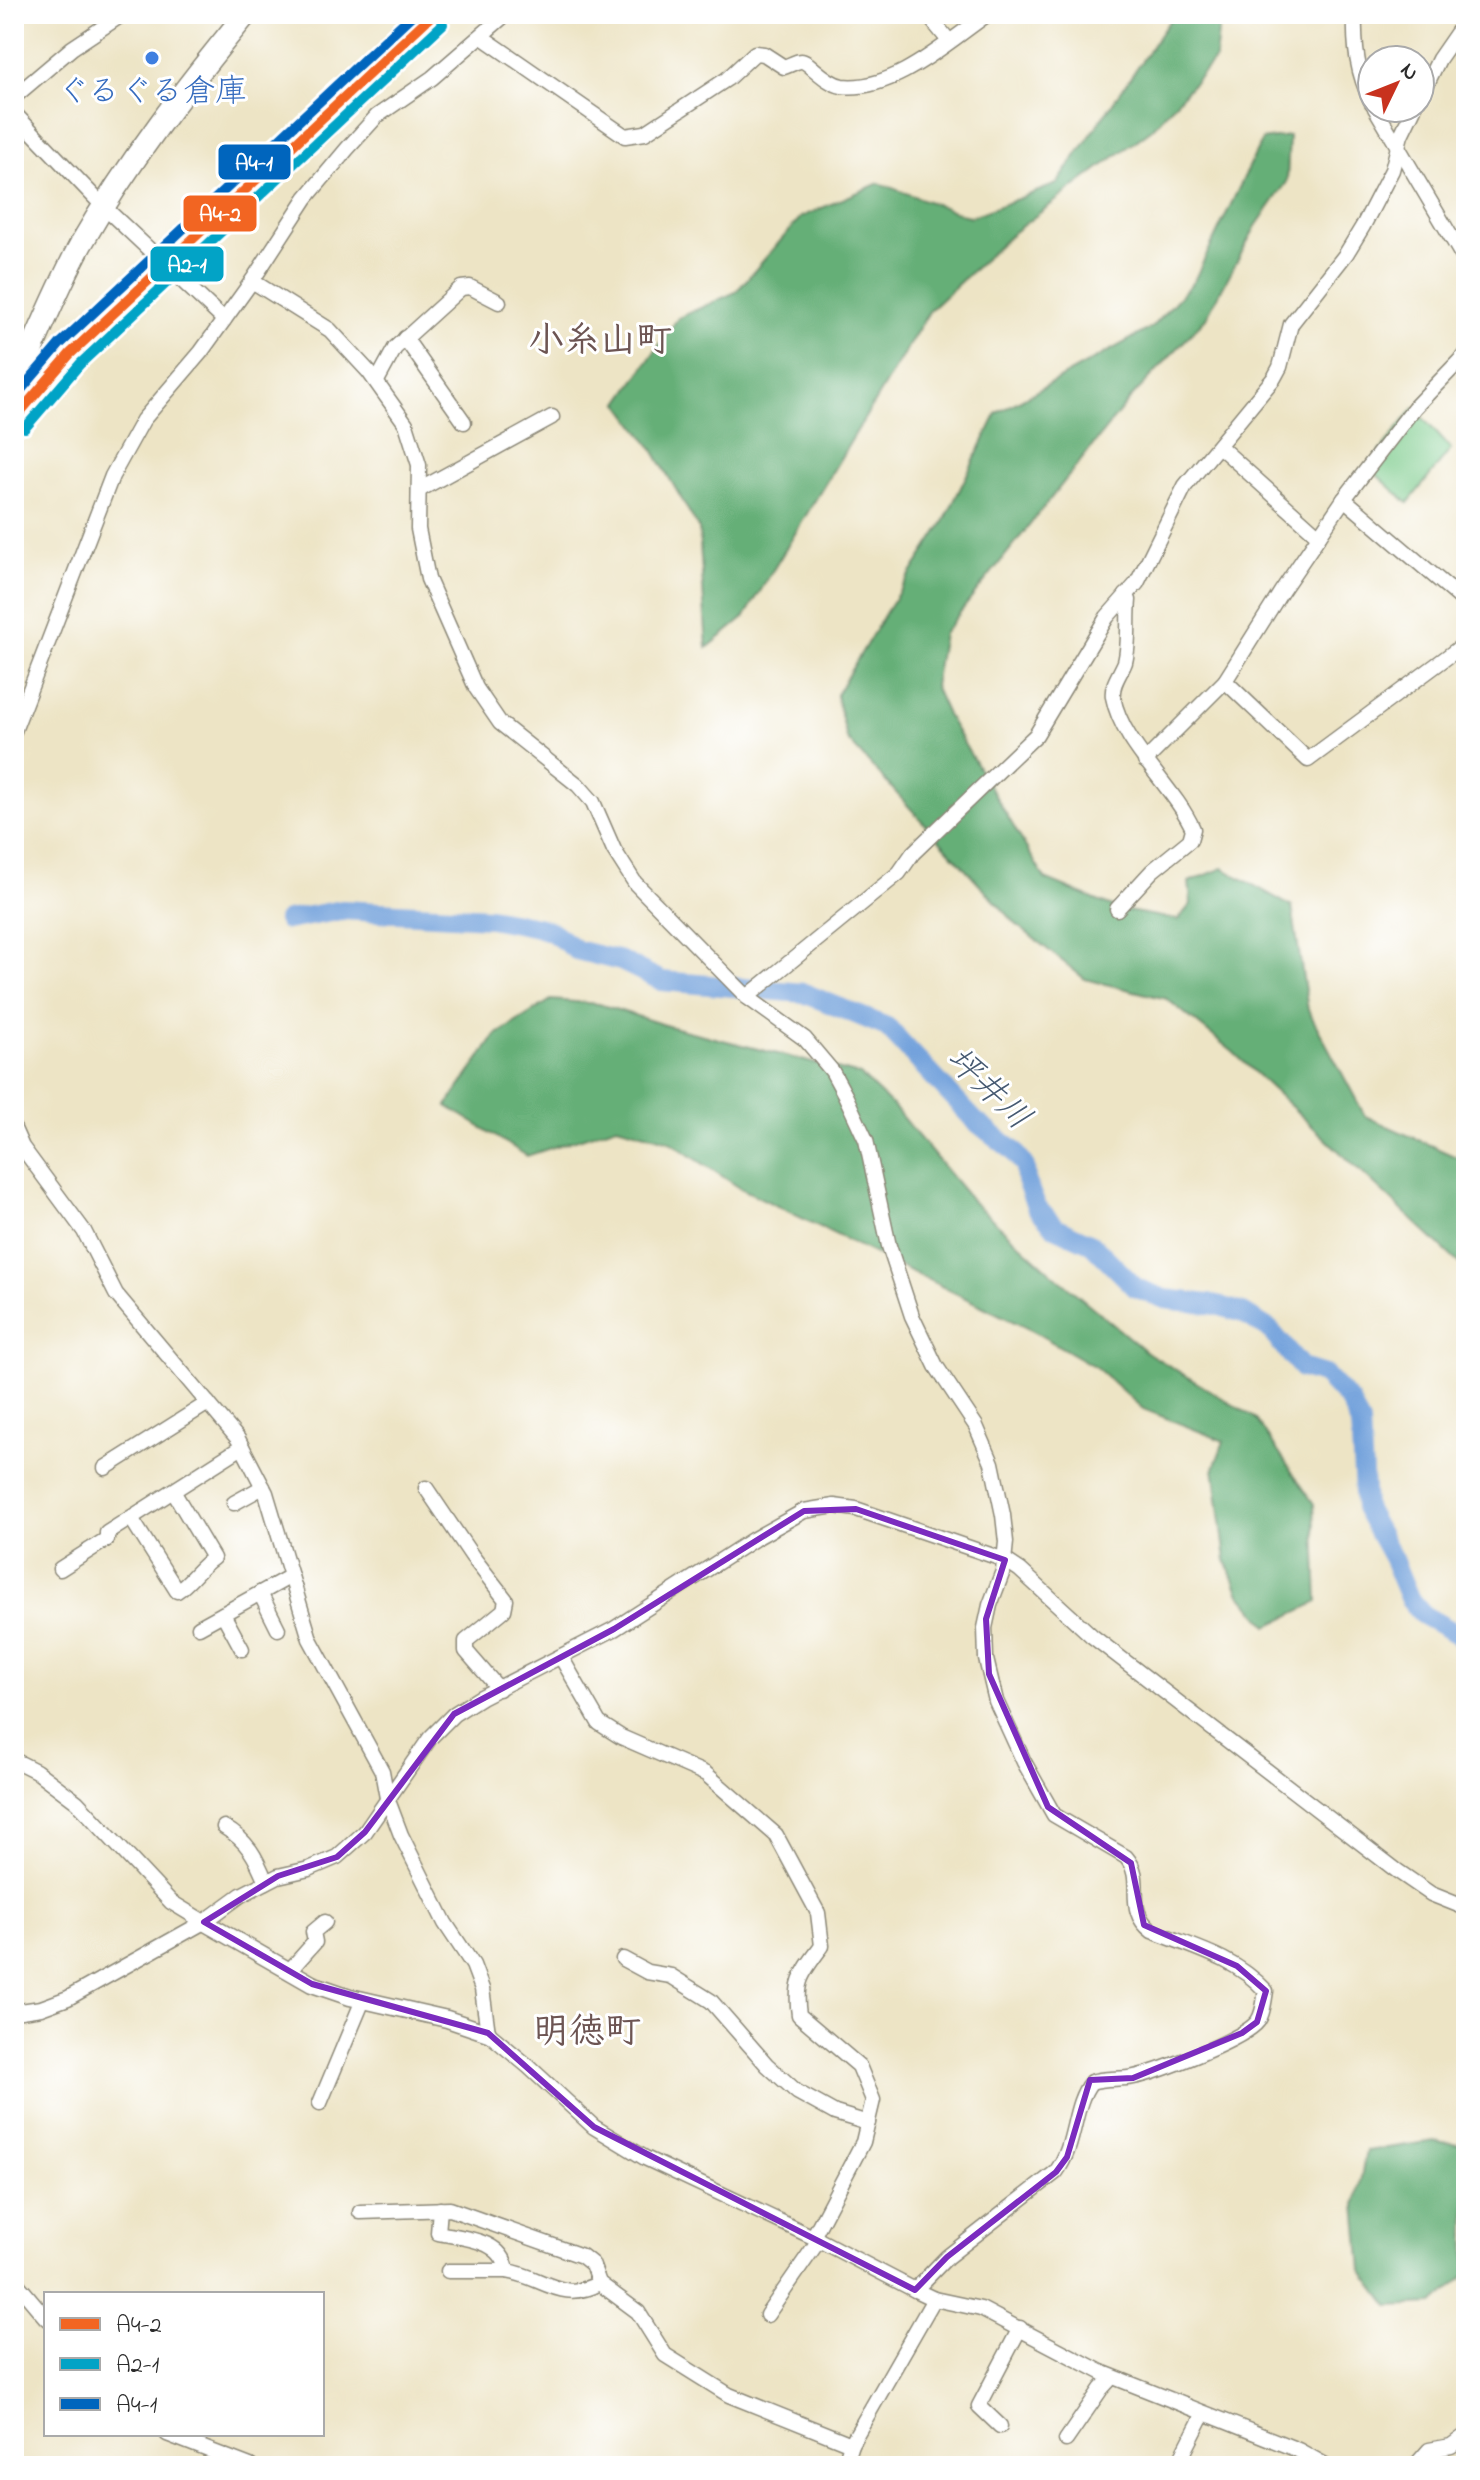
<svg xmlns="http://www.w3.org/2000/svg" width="1480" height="2480" viewBox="0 0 1480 2480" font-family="'Indie Flower','Klee One',sans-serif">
<rect width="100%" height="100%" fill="#fff"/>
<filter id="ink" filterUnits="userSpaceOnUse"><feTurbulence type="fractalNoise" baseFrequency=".0125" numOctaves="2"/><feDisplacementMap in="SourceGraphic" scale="16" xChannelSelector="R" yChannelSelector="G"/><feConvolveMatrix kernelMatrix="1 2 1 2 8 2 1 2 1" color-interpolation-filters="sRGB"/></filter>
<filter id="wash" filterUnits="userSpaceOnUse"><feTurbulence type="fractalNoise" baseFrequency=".006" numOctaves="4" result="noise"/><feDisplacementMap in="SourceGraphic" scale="32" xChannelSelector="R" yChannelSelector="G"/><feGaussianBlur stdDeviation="1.8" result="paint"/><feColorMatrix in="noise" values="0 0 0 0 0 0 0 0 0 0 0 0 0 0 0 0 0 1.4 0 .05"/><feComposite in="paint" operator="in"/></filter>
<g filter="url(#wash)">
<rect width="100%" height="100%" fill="#ede4c5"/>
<polygon fill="#7ccb8b" stroke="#547b5b" stroke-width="2" points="1414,408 1451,449 1408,503 1368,467"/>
<g fill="#65af77" stroke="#486d51" stroke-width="2">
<polygon points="1174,14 1220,14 1215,59 1152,129 1014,232 930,310 744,618 707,648 699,529 652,448 619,403 678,318 736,292 801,217 879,183 970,217 1057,184"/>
<polygon points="1289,136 1287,182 1256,226 1206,318 1129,400 943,634 934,686 948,717 1045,879 1117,909 1178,920 1191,904 1189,882 1223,868 1292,907 1308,1010 1365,1116 1454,1156 1466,1157 1466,1270 1233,1052 1167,999 1085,979 1017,925 847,739 836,695 886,612 944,522 997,413 1151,328 1194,281 1262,140"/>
<polygon points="551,1000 599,1004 668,1026 860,1075 892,1105 972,1201 1055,1276 1145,1351 1255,1418 1314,1504 1318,1602 1268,1626 1240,1594 1226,1560 1214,1468 1224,1441 1143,1409 1097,1368 1031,1330 740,1188 667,1140 617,1126 527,1156 447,1106 496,1035"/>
<polygon points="1435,2141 1466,2145 1466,2275 1434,2304 1389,2306 1362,2270 1356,2204 1366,2151"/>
</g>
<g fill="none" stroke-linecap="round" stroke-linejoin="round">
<polyline stroke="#72a1db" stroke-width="20" points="287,920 342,910 490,918 537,927 552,932 576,950 621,961 662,981 804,993 887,1027 975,1121 1014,1151 1025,1167 1026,1181 1037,1208 1055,1227 1092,1244 1136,1288 1165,1299 1217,1305 1243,1313 1269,1329 1302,1368 1325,1375 1350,1402 1360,1424 1365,1508 1393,1559 1410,1600 1423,1615 1466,1639"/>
</g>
</g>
<g filter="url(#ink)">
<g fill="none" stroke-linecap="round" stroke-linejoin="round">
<defs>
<g id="minor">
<polyline points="927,14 949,41"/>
<path d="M1355,14C1354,47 1357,73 1372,103"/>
<path d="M482,37L625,136L645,133L727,79L755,53L764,54L784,67C788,66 796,61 801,61C809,61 824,83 842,86C894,92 947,42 988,14"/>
<polyline points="14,97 72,48 123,14"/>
<polyline points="1420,98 1439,59 1466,20"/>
<polyline points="1375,108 1466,262"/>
<polyline points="14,113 104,207 224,320"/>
<path d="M252,281L330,330L369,372L406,424L419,465L418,529L428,579L476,688L500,723L578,785L593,802L614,850L635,883L747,997L805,1039L832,1071L845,1095L866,1140L889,1246L912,1316L936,1366L976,1426L992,1463L1003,1515L1006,1542L1003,1571L990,1605L985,1628L986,1659L996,1701L1024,1762L1054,1815L1126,1857C1147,1881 1122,1908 1152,1931C1193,1947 1236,1958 1266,1991C1264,2001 1264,2012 1258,2021C1245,2039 1158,2072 1134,2077C1120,2080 1104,2077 1091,2082C1072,2106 1077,2144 1056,2172L947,2257L915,2290"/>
<polyline points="405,338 464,422"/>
<polyline points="377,381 395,348 461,288 470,287 499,302"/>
<polyline points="1220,447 1319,536"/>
<polyline points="419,490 552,417"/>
<polyline points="1344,499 1466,603"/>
<polyline points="1225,681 1308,760 1466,643"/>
<polyline points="14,731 112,476 143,420 201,352 252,281 306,198 347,149 377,116 432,78 506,14"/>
<polyline points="1145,761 1225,681 1281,592 1344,499 1414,408 1466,354"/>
<path d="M1117,909L1152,871L1190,840L1193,829C1174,786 1122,745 1113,697C1111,684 1121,673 1125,662C1130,643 1127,620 1129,600L1126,595"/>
<polyline points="747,997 899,873 913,853 1036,735 1107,617 1137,583 1185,486 1274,378 1280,367 1291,324 1346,254 1363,226 1392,170 1401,135 1414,108"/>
<polyline points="14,1129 22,1147 84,1231 116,1294 238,1439 266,1493 310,1639 382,1771 387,1798 401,1835 445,1923 473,1965 482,1989 488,2033 528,2066 594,2127 645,2158 813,2237 915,2290 934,2299 981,2309 1101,2372 1298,2450 1327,2466"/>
<polyline points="105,1468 208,1403"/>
<polyline points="426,1488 472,1556 506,1600 504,1610 466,1641 466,1651 499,1689"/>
<polyline points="234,1503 263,1487"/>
<path d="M131,1518L177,1591C192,1581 198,1568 213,1558L173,1491"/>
<polyline points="60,1569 107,1539 107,1533 242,1447"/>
<polyline points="260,1593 278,1629"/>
<polyline points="223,1614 242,1649"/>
<polyline points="199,1627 291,1576"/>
<path d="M561,1657L599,1723L621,1737L706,1774L776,1835L818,1913L822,1946C802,1973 794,1981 799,2015L859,2066L873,2100L863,2142L813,2237"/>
<polyline points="14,1760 36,1771 77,1802 171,1902 204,1922"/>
<path d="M224,1827C248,1841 256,1857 266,1882"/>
<polyline points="623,1959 647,1972 671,1976 711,2001 767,2065 797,2092 835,2113 868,2123"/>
<polyline points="290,1970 315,1942 313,1932 325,1922"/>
<polyline points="14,2012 41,2008 68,1998 204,1922 241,1895 278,1876 309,1869 337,1857 365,1832 430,1738 454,1714 481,1697 614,1629 754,1539 804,1511 834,1506 856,1509 1005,1560 1020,1570 1092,1636 1396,1870 1431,1894 1466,1908"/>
<polyline points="320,2103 363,2000"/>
<path d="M440,2209L438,2233C463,2238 503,2239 507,2271C542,2276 562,2304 599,2283"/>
<polyline points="360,2212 450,2209 582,2256 592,2264 599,2283 638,2312 665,2355 729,2395 851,2444 934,2299"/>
<polyline points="448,2271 507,2271"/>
<polyline points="14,2280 46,2318"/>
<polyline points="767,2315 819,2240"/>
<polyline points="1000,2426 979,2406 1020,2328"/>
<polyline points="167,2434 250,2466"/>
<polyline points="1066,2440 1101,2389 1112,2377"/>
<polyline points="839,2466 847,2457 851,2444"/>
<polyline points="1177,2466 1203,2415"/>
<polyline points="1415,2466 1429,2450 1451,2446 1466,2435"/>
</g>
<g id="tertiary">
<polyline points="14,419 70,354 433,14"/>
<polyline points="204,1922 312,1984 350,1997 447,2019 488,2033"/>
</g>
<path id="trunk" d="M14,389C36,341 56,290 81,244C128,162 186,87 246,14"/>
</defs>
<use href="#minor" stroke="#8c8878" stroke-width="17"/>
<use href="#tertiary" stroke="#8c8878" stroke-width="19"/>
<use href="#trunk" stroke="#8c8878" stroke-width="25"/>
<use href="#minor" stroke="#fff" stroke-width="14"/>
<use href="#tertiary" stroke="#fff" stroke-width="16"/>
<use href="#trunk" stroke="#fff" stroke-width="22"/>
<defs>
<polyline id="bus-1" points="14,419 70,354 433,14"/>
<polyline id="bus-2" points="25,428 80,364 443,24"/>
<polyline id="bus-3" points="14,398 60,344 413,14"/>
</defs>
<use href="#bus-1" stroke="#fff" stroke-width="16"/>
<use href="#bus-2" stroke="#fff" stroke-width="16"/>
<use href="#bus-3" stroke="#fff" stroke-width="16"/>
<use href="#bus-1" stroke="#f26522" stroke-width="10"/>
<use href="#bus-2" stroke="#02a3c6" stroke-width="10"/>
<use href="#bus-3" stroke="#0065bd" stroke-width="10"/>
</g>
</g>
<path fill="none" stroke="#7b2cbf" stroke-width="6" stroke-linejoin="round" d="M856,1509L1005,1560L986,1619L989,1674L1048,1807L1131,1863L1144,1925L1237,1966L1266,1991L1257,2022L1242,2033L1133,2078L1090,2080L1067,2157L1056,2172L947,2257L915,2290L594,2127L488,2033L312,1984L204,1922L278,1876L337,1857L365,1832L454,1714L614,1629L804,1511Z"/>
<circle fill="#3f7fe0" stroke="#fff" stroke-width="3" cx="152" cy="58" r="8"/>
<g text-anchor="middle" stroke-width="6" stroke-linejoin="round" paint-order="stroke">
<g font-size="32" fill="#366cbe" stroke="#fff">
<text x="152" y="101">ぐるぐる倉庫</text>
</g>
<g font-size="34" font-style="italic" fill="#475a71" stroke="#fff">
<text transform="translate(990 1087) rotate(44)" y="12">坪井川</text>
</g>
<g font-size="36" font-weight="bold" fill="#6d5553" stroke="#fff">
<text x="600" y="351">小糸山町</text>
<text x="587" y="2042">明徳町</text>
</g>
</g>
<g stroke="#fff" stroke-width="3">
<rect x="217" y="143" width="75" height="38" rx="8" fill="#0065bd"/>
<rect x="182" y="194" width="76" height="39" rx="8" fill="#f26522"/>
<rect x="149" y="245" width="76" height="38" rx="8" fill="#02a3c6"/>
</g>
<g font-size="22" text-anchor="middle" font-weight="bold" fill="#fff">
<text x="254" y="170">A4-1</text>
<text x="220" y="221">A4-2</text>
<text x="187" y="272">A2-1</text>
</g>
<rect width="1480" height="2480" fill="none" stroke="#fff" stroke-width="48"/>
<rect x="44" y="2292" width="280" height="144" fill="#ffffff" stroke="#aaaaaa" stroke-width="2"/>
<rect x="60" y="2318" width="40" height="12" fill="#f26522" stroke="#aaaaaa" stroke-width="2"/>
<text x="116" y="2332" font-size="24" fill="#2b2b2b">A4-2</text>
<rect x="60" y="2358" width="40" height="12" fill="#02a3c6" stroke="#aaaaaa" stroke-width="2"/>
<text x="116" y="2372" font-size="24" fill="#2b2b2b">A2-1</text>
<rect x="60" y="2398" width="40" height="12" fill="#0065bd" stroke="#aaaaaa" stroke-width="2"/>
<text x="116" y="2412" font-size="24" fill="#2b2b2b">A4-1</text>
<g transform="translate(1396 84) rotate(47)"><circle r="38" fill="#ffffff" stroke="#aaaaaa" stroke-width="2"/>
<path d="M0-6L14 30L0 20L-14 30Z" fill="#c8321e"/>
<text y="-12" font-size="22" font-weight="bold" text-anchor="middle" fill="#2b2b2b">N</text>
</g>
</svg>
